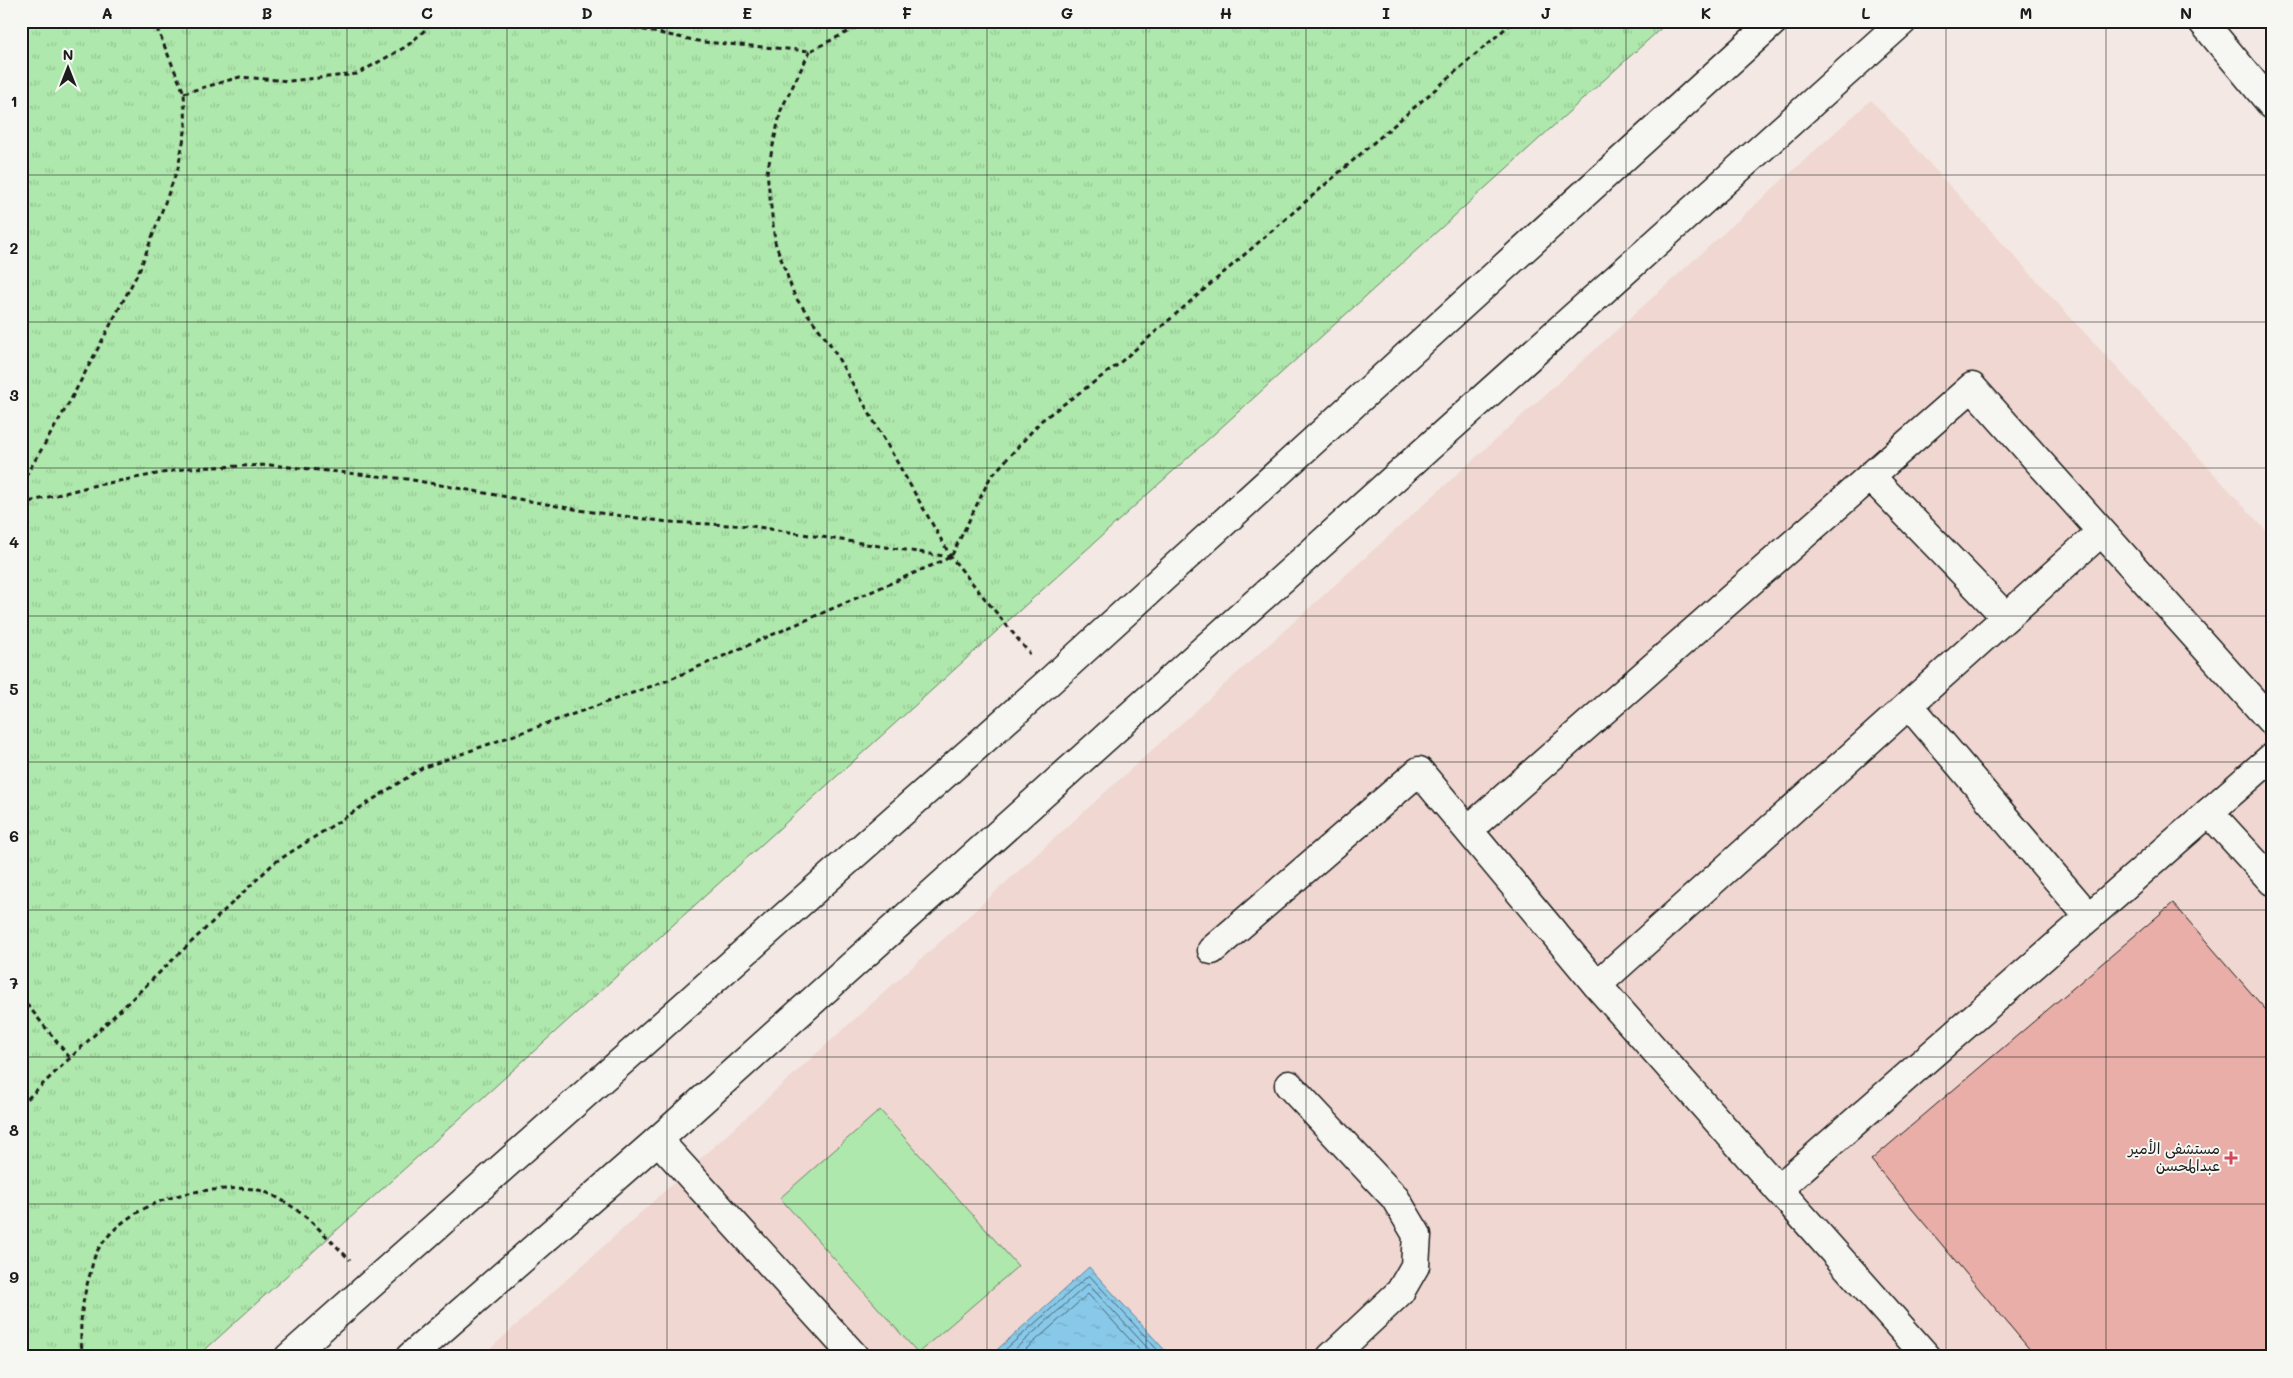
<svg xmlns="http://www.w3.org/2000/svg" width="2293" height="1378" viewBox="0 0 2293 1378" font-family="Mali,'Playpen Sans Arabic',sans-serif">
<defs>
<pattern id="park-tufts" width="24" height="20" patternUnits="userSpaceOnUse" patternTransform="scale(1.25)"><rect width="24" height="20" fill="#aee8ac"/><path d="M3 7l-1-3M5 7V3M7 7l1-3M15 17l-1-3M17 17v-4M19 17l1-3" fill="none" stroke="#95c693"/></pattern>
<pattern id="water-ripples" width="26" height="14" patternUnits="userSpaceOnUse" patternTransform="scale(1.25)"><rect width="26" height="14" fill="#88c9e9"/><path d="M2 4q2-2 4 0t4 0M15 11q2-2 4 0t4 0" fill="none" stroke="#75acc7"/></pattern>
</defs>
<rect width="100%" height="100%" fill="#f3e8e3"/>
<filter id="ink" filterUnits="userSpaceOnUse"><feTurbulence type="fractalNoise" baseFrequency=".02" numOctaves="2"/><feDisplacementMap in="SourceGraphic" scale="10" xChannelSelector="R" yChannelSelector="G"/><feConvolveMatrix kernelMatrix="1 2 1 2 8 2 1 2 1" color-interpolation-filters="sRGB"/></filter>
<g filter="url(#ink)">
<polygon fill="#f0d7d1" points="1871,100 2272,537 2272,1357 481,1357"/>
<polygon fill="url(#park-tufts)" stroke="#658264" points="21,21 1669,21 197,1357 21,1357"/>
<polygon fill="#aee8ac" stroke="#658264" points="880,1110 1018,1266 918,1353 780,1198"/>
<polygon fill="url(#water-ripples)" stroke="#5d8497" points="1089,1267 1171,1357 989,1357"/>
<g fill="none" stroke-linecap="round" stroke-linejoin="round">
<g stroke="#47616e" stroke-width="1">
<polyline points="997,1357 1089,1275 1164,1357"/>
<polyline points="1006,1357 1088,1284 1156,1357"/>
<polyline points="1017,1357 1088,1294 1146,1357"/>
</g>
</g>
<polygon fill="#e9aea7" stroke="#1c1c1c" points="2173,903 2272,1017 2272,1357 2036,1357 1871,1160"/>
<g fill="none" stroke-linecap="round" stroke-linejoin="round">
<defs>
<g id="minor">
<polyline points="2202,21 2272,105"/>
<polyline points="1870,476 2006,617"/>
<polyline points="1909,705 2089,917"/>
<polyline points="2209,812 2272,881"/>
<polyline points="1469,829 1972,387 2272,722"/>
<polyline points="1212,950 1419,771 1597,985 1927,1357"/>
<polyline points="1597,985 2101,532"/>
<polyline points="1289,1085 1395,1198 1417,1235 1415,1266 1400,1292 1331,1357"/>
<polyline points="658,1140 855,1357"/>
<polyline points="1778,1189 2272,757"/>
<polyline points="289,1357 1051,680 1774,21"/>
<polyline points="410,1357 658,1140 1903,21"/>
</g>
</defs>
<use href="#minor" stroke="#1c1c1c" stroke-width="31"/>
<g stroke="#1c1c1c" stroke-width="3" stroke-dasharray="5 4" stroke-linecap="butt">
<polyline points="617,21 624,26 703,42 810,51 869,21"/>
<polyline points="810,51 781,110 767,172 775,242 795,297 830,344 951,557 1030,654"/>
<polyline points="184,93 240,77 289,81 357,74 407,46 435,21"/>
<polyline points="21,484 69,403 140,269 178,168 186,127 184,93 154,21"/>
<polyline points="21,504 92,486 189,468 270,465 407,479 585,511 668,522 751,526 950,557"/>
<polyline points="21,997 70,1058"/>
<polyline points="21,1105 274,863 422,768 666,681 951,557 990,478 1042,420 1116,366 1514,21"/>
<path d="M83,1357C78,1327 82,1299 91,1271C92,1265 94,1258 96,1253C119,1213 168,1193 212,1190C227,1189 250,1186 265,1192C300,1206 324,1234 350,1260"/>
</g>
<use href="#minor" stroke="#f6f6f2" stroke-width="28"/>
</g>
</g>
<path fill="none" stroke="#1c1c1c" stroke-width="1" stroke-opacity="0.55" d="M187,21V1357M347,21V1357M507,21V1357M667,21V1357M827,21V1357M987,21V1357M1146,21V1357M1306,21V1357M1466,21V1357M1626,21V1357M1786,21V1357M1946,21V1357M2106,21V1357M21,175H2272M21,322H2272M21,468H2272M21,616H2272M21,762H2272M21,910H2272M21,1057H2272M21,1204H2272"/>
<path fill="#d1495b" stroke="#f6f6f2" stroke-width="2" d="M2228.5 1150.5h5v5h5v5h-5v5h-5v-5h-5v-5h5z"/>
<g text-anchor="middle" stroke-width="4" stroke-linejoin="round" paint-order="stroke">
<g font-size="15" fill="#1c1c1c" stroke="#f6f6f2" text-anchor="end">
<text x="2220" y="1154">مستشفى الأمير<tspan x="2220" dy="17">عبدالمحسن</tspan></text>
</g>
</g>
<rect width="2293" height="1378" fill="none" stroke="#f6f6f2" stroke-width="55"/>
<g transform="translate(68 68)" stroke="#f6f6f2" stroke-width="4" paint-order="stroke">
<path d="M0-4L9 19L0 12L-9 19Z" fill="#1c1c1c"/>
<text y="-8" font-size="14" font-weight="bold" text-anchor="middle" fill="#1c1c1c">N</text>
</g>
<rect x="28" y="28" width="2238" height="1322" fill="none" stroke="#1c1c1c" stroke-width="2"/>
<g font-size="16" text-anchor="middle" font-weight="bold" fill="#1c1c1c">
<text x="107" y="19">A</text>
<text x="267" y="19">B</text>
<text x="427" y="19">C</text>
<text x="587" y="19">D</text>
<text x="747" y="19">E</text>
<text x="907" y="19">F</text>
<text x="1067" y="19">G</text>
<text x="1226" y="19">H</text>
<text x="1386" y="19">I</text>
<text x="1546" y="19">J</text>
<text x="1706" y="19">K</text>
<text x="1866" y="19">L</text>
<text x="2026" y="19">M</text>
<text x="2186" y="19">N</text>
<text x="14" y="107">1</text>
<text x="14" y="254">2</text>
<text x="14" y="401">3</text>
<text x="14" y="548">4</text>
<text x="14" y="695">5</text>
<text x="14" y="842">6</text>
<text x="14" y="989">7</text>
<text x="14" y="1136">8</text>
<text x="14" y="1283">9</text>
</g>
</svg>
